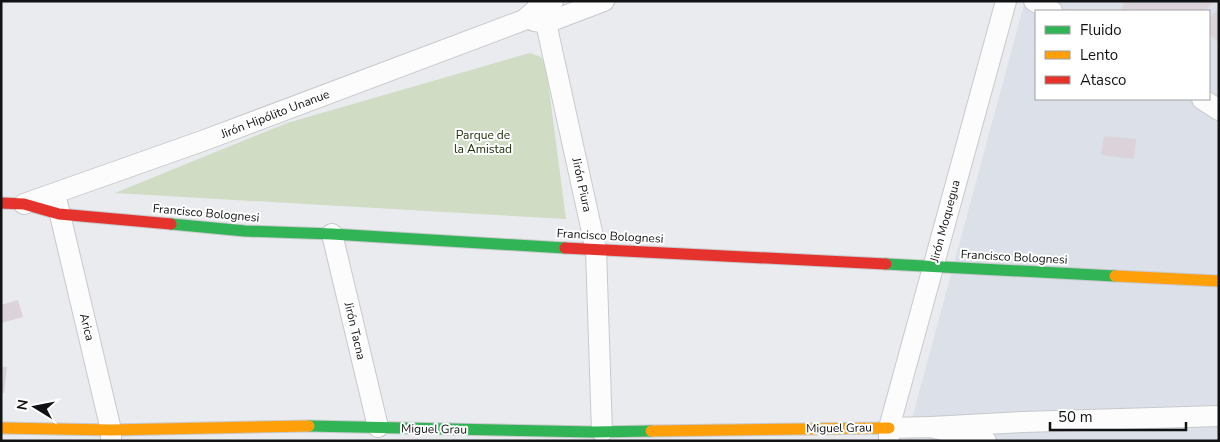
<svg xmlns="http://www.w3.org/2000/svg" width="1220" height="442" viewBox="0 0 1220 442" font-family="'Nunito Sans',sans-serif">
<rect width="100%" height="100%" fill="#e9ebee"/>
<path fill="#dbe0e9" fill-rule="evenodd" d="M1025,1H1219V441H906ZM1036,11H1209V99H1036Z"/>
<polygon fill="#d0dcc4" points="530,53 541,57 546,67 566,219 115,193 287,123"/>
<g fill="#dbd3d9">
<polygon points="1125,1 1214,1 1205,11 1124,11 1121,10"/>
<polygon points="1219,7 1219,43 1209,34 1209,19"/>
<polygon points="1104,136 1136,139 1134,159 1101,155"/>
<polygon points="18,300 23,317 1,323 1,305"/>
<polygon points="1,367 7,367 4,393 1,393"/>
</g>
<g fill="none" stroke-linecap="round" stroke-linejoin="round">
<defs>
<g id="street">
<polyline points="538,1 546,23 596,250 602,432"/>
<polyline points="1034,1 1052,11"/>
<polyline points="534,21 546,23 604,1"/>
<polyline points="1202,99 1219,110"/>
<polyline points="57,202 111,430 111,441"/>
<polyline points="24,204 205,140 524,20 540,6 553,1"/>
<polyline points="332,234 378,427"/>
<polyline points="931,427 1023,422 1219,416"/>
<polyline points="889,428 931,427 986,441"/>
<polyline points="889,441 889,428 1006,1"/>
</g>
<g id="fast">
<polyline points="171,224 245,231 332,234 565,248"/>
<polyline points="886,264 1115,276"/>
<polyline points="309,426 594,432 651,431"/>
</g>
<g id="slow">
<polyline points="1115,276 1219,281"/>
<polyline points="1,428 111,430 309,426"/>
<polyline points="651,431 889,428"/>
</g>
<g id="jam">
<polyline points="1,203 24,204 59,214 171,224"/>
<polyline points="565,248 886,264"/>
</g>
</defs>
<use href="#street" stroke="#c8c9cc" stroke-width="22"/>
<use href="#fast" stroke="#c8c9cc" stroke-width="13"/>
<use href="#slow" stroke="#c8c9cc" stroke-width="13"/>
<use href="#jam" stroke="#c8c9cc" stroke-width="13"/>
<use href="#street" stroke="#fcfcfc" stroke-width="20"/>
<use href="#fast" stroke="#30b455" stroke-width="11"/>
<use href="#slow" stroke="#ff9f0a" stroke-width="11"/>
<use href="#jam" stroke="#e5322d" stroke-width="11"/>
</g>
<g text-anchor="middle" stroke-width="4" stroke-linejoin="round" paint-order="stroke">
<g font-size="12" fill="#111214" stroke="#fff">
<text transform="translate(275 114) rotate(-21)" y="4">Jirón Hipólito Unanue</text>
<text transform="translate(582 185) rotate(78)" y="4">Jirón Piura</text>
<text transform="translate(206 213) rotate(5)" y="4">Francisco Bolognesi</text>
<text transform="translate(945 221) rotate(-75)" y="4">Jirón Moquegua</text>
<text transform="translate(610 236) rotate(3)" y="4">Francisco Bolognesi</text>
<text transform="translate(1014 257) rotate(3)" y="4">Francisco Bolognesi</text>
<text transform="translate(87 327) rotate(76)" y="4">Arica</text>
<text transform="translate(355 331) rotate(77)" y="4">Jirón Tacna</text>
<text transform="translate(839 428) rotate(-1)" y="4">Miguel Grau</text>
<text transform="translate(434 429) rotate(1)" y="4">Miguel Grau</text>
</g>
<g font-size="12" fill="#222f0b" stroke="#fff">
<text x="483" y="139">Parque de<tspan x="483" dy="14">la Amistad</tspan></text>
</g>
</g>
<rect width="1220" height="442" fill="none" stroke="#111214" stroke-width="5"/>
<rect x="1035" y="10" width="175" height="90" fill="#ffffff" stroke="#a0a0a1"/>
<rect x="1045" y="26" width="25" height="8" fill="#30b455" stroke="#a0a0a1"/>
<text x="1080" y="35" font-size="15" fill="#111214">Fluido</text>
<rect x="1045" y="51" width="25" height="8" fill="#ff9f0a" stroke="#a0a0a1"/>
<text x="1080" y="60" font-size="15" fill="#111214">Lento</text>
<rect x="1045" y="76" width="25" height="8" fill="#e5322d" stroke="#a0a0a1"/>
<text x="1080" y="85" font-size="15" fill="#111214">Atasco</text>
<g transform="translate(35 407) rotate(280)" stroke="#ffffff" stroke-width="4" paint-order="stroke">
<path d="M0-4L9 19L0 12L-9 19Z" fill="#111214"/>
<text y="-8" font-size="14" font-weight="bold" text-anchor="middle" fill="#111214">N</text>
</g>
<path d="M1050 422v8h136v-8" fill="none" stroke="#111214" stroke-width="2.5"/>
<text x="1058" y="422" font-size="15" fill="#111214" stroke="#ffffff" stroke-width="4" paint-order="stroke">50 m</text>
</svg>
